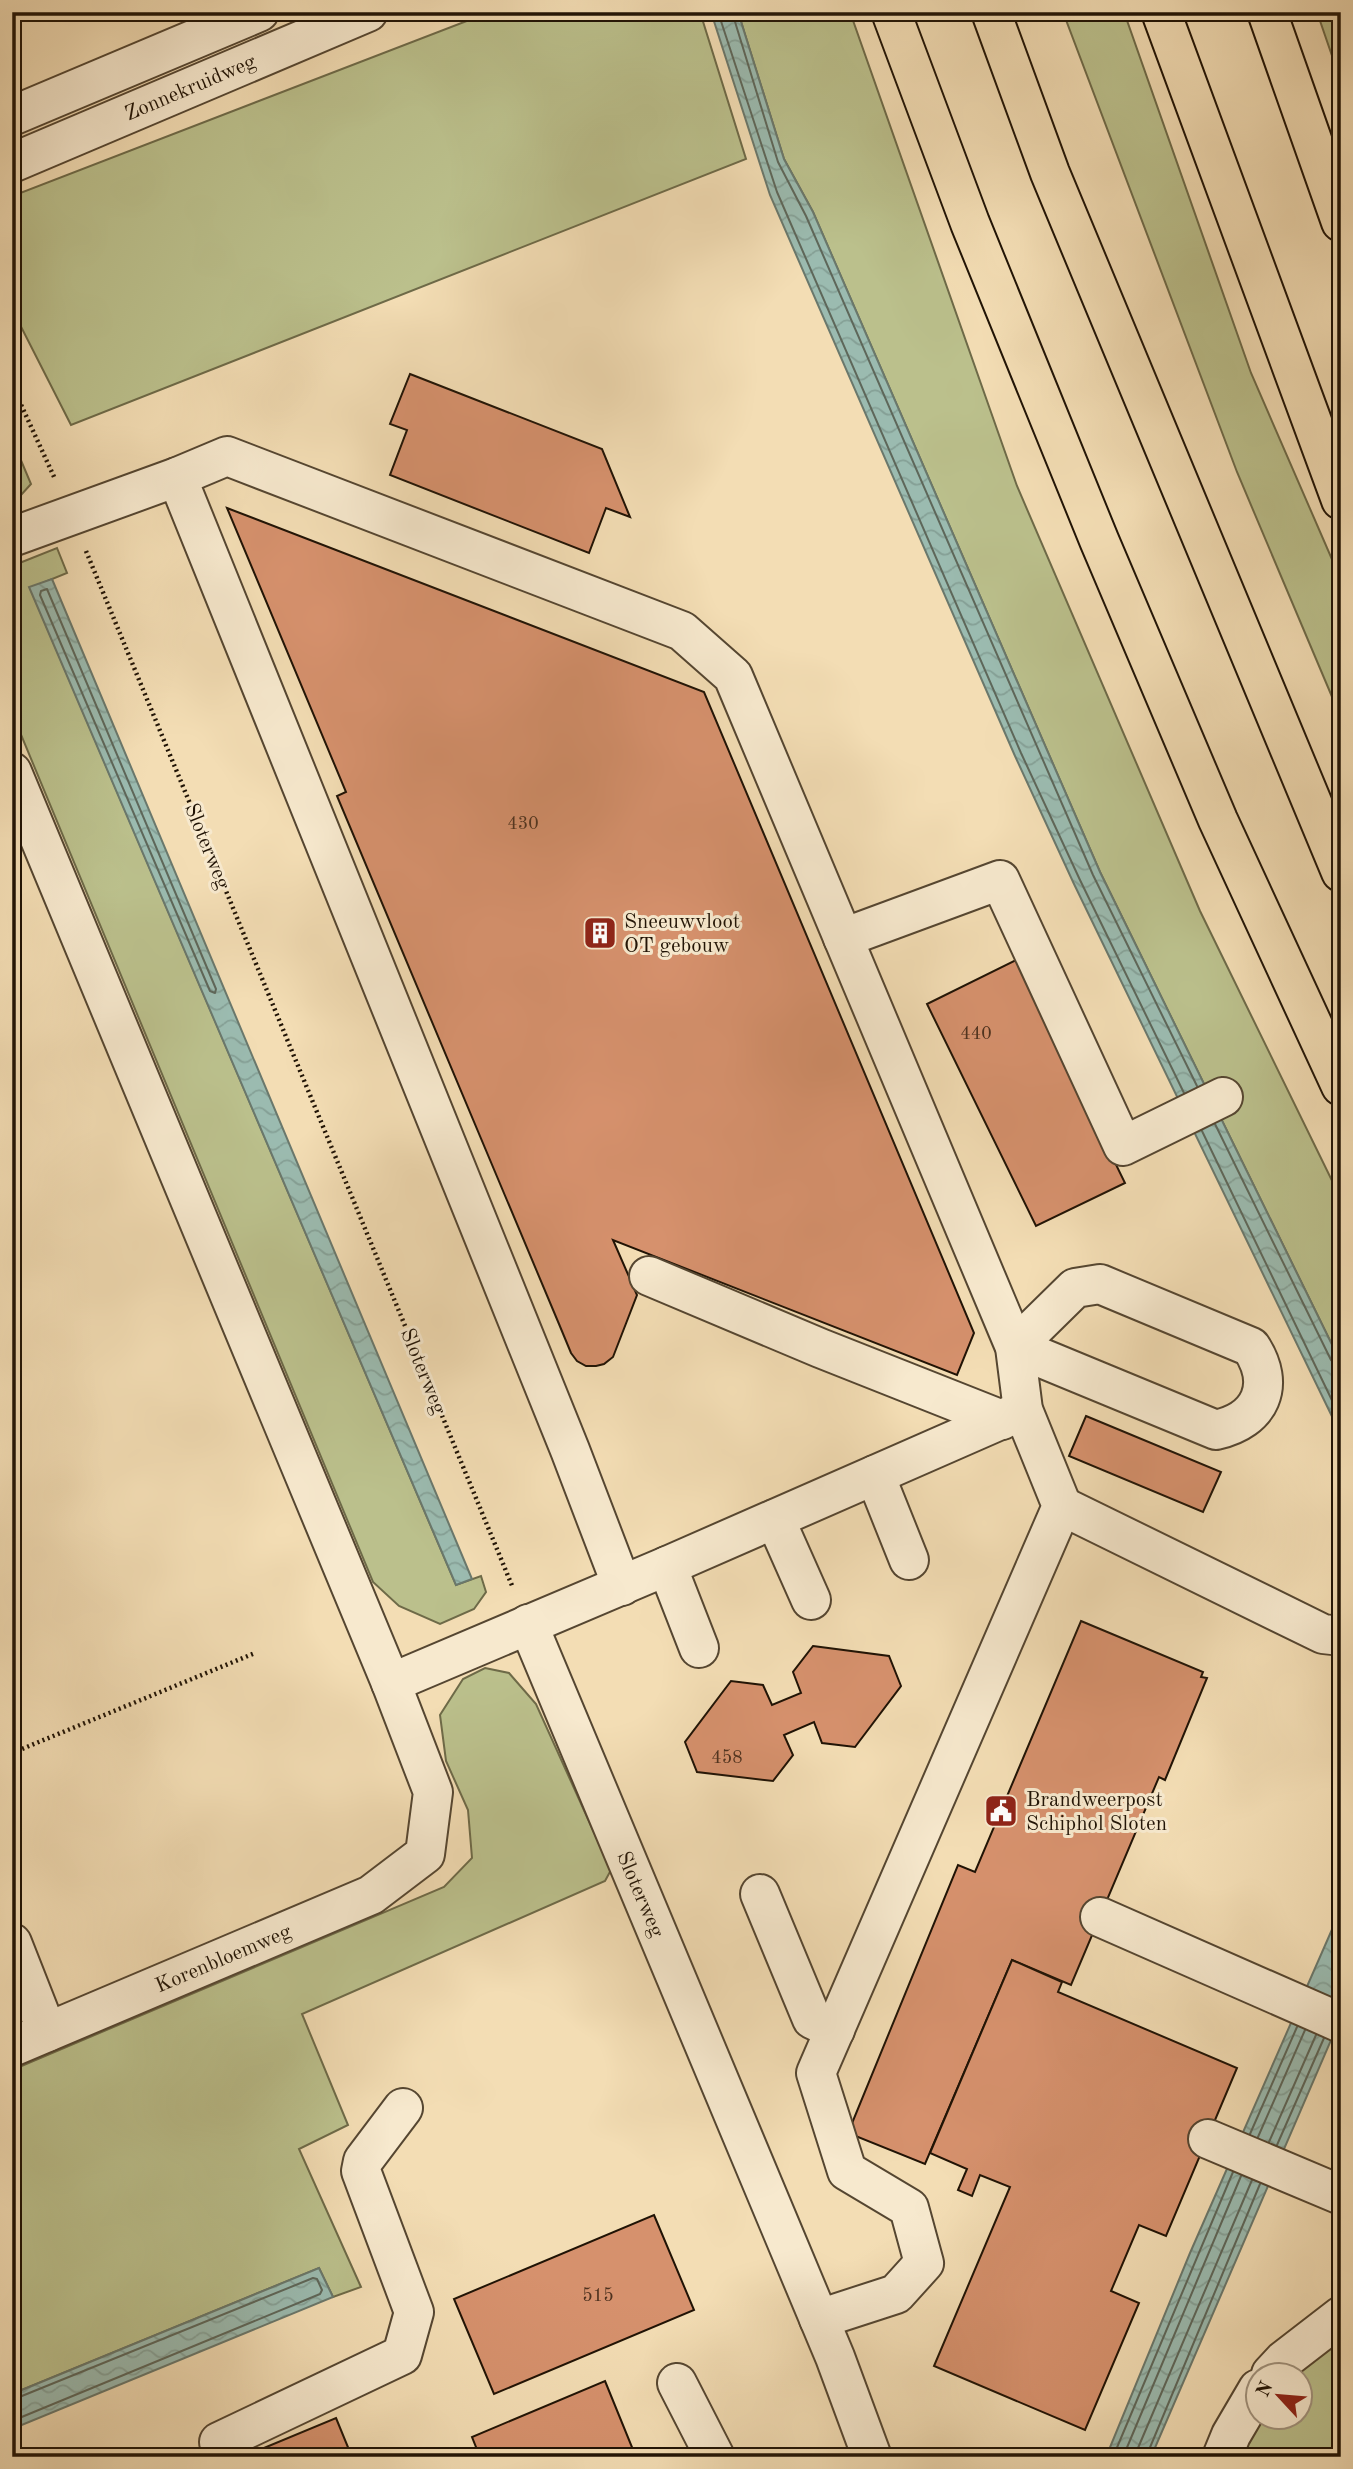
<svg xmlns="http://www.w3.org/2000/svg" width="1353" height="2469" viewBox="0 0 1353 2469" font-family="'Old Standard TT',serif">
<defs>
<pattern id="water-waves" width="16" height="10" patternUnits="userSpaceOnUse" patternTransform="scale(1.75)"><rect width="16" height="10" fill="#9bbbb0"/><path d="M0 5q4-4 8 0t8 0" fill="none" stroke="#85a096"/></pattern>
</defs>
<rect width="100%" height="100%" fill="#f3ddb4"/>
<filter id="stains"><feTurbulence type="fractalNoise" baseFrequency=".00286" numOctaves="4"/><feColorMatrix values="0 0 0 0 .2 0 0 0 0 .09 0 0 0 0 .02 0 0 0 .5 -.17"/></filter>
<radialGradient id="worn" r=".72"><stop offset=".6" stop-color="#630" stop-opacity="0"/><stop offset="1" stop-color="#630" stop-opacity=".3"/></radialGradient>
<g fill="#bbc08c" stroke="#6e6a48" stroke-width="2">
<polygon points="490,12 700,12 746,159 71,425 12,309 12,200 15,195"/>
<polygon points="738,12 850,12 1017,486 1200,911 1341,1199 1341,1363 1100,872 813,212 784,159"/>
<polygon points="1063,12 1124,12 1251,373 1341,580 1341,718 1237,472"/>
<polygon points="1317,12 1341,12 1341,82"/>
<polygon points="12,439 31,484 12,505"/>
<polygon points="57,548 67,573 30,588 456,1585 481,1576 486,1592 474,1609 440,1624 399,1606 373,1582 12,713 12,566"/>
<polygon points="485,1668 509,1673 536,1704 611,1870 605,1881 302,2014 348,2125 299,2149 361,2287 333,2297 319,2268 12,2394 12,2070 444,1887 472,1858 468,1810 446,1761 440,1715 463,1679"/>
<polygon points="1341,2333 1341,2457 1238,2457 1258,2416 1300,2416 1300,2374 1291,2374"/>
</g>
<g fill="url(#water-waves)" stroke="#6a786c" stroke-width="2">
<polygon points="711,12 738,12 784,159 813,212 1100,872 1341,1363 1341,1435 1074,884 1015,756 770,195"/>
<polygon points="52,579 472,1579 456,1585 29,587"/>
<polygon points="1341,1909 1341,2017 1151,2457 1106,2457 1190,2253"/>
<polygon points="319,2268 333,2297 12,2429 12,2394"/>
</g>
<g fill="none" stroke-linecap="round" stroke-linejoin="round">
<g stroke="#5e675a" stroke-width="2">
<polyline points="718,12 777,192 1021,753 1080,880 1184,1093"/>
<polyline points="732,12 778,162 806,216 1093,875 1197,1086"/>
<polygon points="47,589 216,989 215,993 210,991 40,595 41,591"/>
<polyline points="1215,1124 1331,1360 1335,1364 1341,1364"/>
<polyline points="1202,1131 1341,1419"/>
<polyline points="1250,2134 1297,2027"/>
<polyline points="1258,2137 1305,2030"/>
<polyline points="1269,2142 1316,2035"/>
<polyline points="1277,2145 1324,2038"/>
<polyline points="12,2400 313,2278 317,2279 322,2290 320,2294 12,2421"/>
<polyline points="1113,2457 1233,2172"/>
<polyline points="1123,2457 1241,2176"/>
<polyline points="1137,2457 1138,2448 1252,2180"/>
<polyline points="1146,2457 1260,2184"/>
</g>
</g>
<g fill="#d6916d" stroke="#201305" stroke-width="2">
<polygon points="410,374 602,449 630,517 606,508 589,553 390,475 407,430 390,424"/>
<polygon points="227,508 704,692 974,1333 957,1375 613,1240 637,1295 613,1357 604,1364 596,1366 586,1366 577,1361 571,1353 559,1324 337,796 346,792"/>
<polygon points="1016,960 1125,1183 1036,1226 927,1004"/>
<polygon points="1086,1416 1221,1472 1203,1512 1069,1456"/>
<polygon points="1081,1621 1203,1672 1201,1677 1207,1678 1165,1780 1159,1777 1071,1985 1012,1960 925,2164 848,2133 958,1865 975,1872"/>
<polygon points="813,1646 889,1656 901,1686 855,1747 822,1743 814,1722 784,1735 793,1755 773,1781 697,1772 685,1742 731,1681 763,1685 772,1705 801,1693 793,1672"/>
<polygon points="1012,1960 1062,1982 1058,1992 1237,2068 1166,2236 1139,2225 1111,2291 1139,2303 1085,2430 934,2366 1010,2187 980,2175 972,2196 958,2190 967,2169 930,2153"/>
<polygon points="654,2215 694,2310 494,2394 454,2299"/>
<polygon points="605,2381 636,2457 480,2457 472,2437"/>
<polygon points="336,2418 352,2457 254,2457 252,2453"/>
</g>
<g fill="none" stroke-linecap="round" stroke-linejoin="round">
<defs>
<g id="minor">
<polyline points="12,116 259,12"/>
<polyline points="12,163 368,12"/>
<polyline points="177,477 570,1450 622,1586"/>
<polyline points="12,537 177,477 227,456 682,631 733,676 1015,1347 1023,1410 1062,1506 816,2073 847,2171 909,2208 924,2263 896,2294 819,2319"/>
<polyline points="12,772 391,1683 433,1792 425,1854 371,1895 12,2047"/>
<polyline points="843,938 1000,880 1123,1146 1223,1097"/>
<polyline points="649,1276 820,1348 1002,1420"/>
<path d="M1100,1284L1251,1347C1276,1385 1261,1420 1216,1430L1015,1347L1075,1288Z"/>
<polyline points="875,1475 909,1560"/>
<polyline points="1062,1506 1323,1634 1341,1636"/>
<polyline points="775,1519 811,1600"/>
<polyline points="667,1566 699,1648"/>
<polyline points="528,1624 835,2357 872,2457"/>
<polyline points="391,1683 667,1566 1023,1410"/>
<polyline points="760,1894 812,2019 835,2030"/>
<polyline points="1100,1917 1341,2023"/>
<polyline points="12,1943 47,2032"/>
<polyline points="1208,2139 1341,2195"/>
<polyline points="1271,2374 1284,2360 1341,2316"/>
<polyline points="677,2383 715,2457"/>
<polyline points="225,2457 219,2442 402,2355 414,2312 361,2171 363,2161 403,2108"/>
<polyline points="1222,2457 1231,2435 1258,2389"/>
</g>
<g id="highway">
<polyline points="891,12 970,223 1099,540 1218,820 1341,1086"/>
<polyline points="991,12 1050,173 1341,872"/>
<polyline points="1161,12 1341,500"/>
<polyline points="1267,12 1341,222"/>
</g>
</defs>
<use href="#minor" stroke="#554631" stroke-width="42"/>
<use href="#highway" stroke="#201305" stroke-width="42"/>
<g stroke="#201305" stroke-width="4.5" stroke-dasharray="2 3.5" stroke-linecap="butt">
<polyline points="12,385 55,479"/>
<polyline points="86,551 513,1588"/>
<polyline points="12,1753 255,1653"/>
</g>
<use href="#minor" stroke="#f7e9ce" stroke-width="38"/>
<use href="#highway" stroke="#f3ddb4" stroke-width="38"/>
</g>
<defs>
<symbol id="building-square" viewBox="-11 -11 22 22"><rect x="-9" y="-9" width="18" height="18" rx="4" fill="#8f2418" stroke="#f7e9ce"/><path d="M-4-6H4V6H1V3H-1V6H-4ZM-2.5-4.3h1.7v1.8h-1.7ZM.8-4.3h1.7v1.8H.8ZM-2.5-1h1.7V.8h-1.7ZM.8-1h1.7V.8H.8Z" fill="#fff"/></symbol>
<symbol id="civic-square" viewBox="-11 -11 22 22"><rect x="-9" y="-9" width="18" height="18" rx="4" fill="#8f2418" stroke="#f7e9ce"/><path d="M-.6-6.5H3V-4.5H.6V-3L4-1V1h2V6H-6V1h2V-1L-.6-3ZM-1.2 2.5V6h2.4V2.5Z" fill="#fff"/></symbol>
</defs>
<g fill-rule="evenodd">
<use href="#building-square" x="581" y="914" width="38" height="38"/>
<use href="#civic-square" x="982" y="1792" width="38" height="38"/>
</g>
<g text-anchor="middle" stroke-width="6" stroke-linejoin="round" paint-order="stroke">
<g font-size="18" fill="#4e321f">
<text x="523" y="829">430</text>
<text x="976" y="1039">440</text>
<text x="727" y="1763">458</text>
<text x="598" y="2301">515</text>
</g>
<g font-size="21" fill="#201305" stroke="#f7e9ce">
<text transform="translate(190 87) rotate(-23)" y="7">Zonnekruidweg</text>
<text transform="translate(208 846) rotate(68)" y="7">Sloterweg</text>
<text transform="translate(424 1371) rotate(68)" y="7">Sloterweg</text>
<text transform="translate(641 1894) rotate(67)" y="7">Sloterweg</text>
<text transform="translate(223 1958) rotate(-23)" y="7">Korenbloemweg</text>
</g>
<g font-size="21" fill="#201305" stroke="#f7e9ce" text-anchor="start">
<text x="624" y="928">Sneeuwvloot<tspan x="624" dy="24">OT gebouw</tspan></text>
<text x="1026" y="1806">Brandweerpost<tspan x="1026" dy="24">Schiphol Sloten</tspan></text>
</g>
</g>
<rect width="1353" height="2469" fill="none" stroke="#f3ddb4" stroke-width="42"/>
<rect x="14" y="14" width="1325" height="2441" fill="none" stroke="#201305" stroke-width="3.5"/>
<rect x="21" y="21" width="1311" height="2427" fill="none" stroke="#201305" stroke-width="2"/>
<g transform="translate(1279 2396) rotate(296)"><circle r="33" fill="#f7e9ce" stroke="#a1937e" stroke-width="2"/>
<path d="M0-5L12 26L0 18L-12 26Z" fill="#8f2418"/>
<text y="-10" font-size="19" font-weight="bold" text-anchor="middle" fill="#201305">N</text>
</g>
<rect width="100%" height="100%" filter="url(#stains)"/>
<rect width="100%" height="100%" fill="url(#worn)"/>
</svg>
